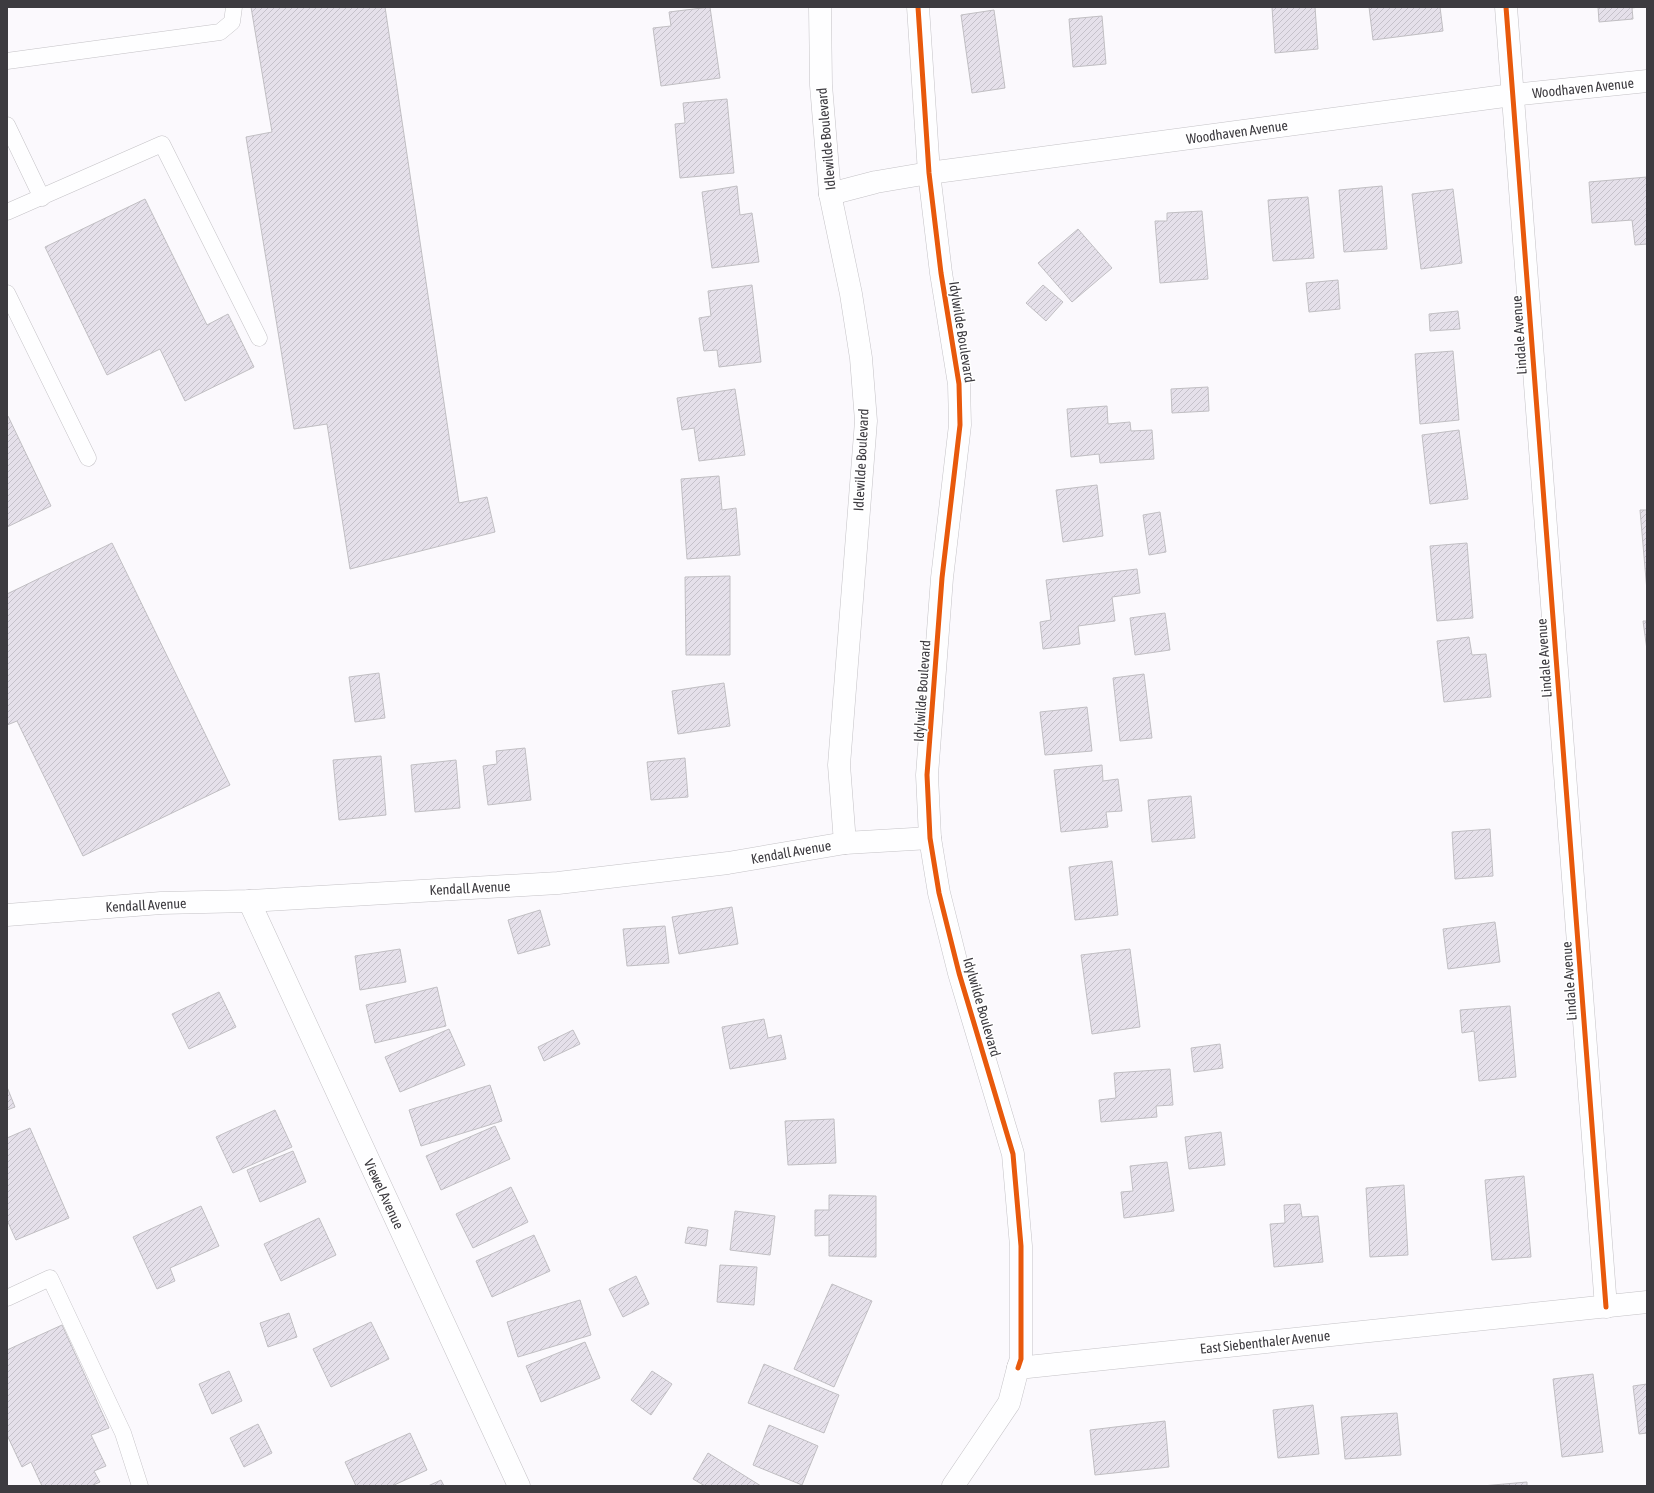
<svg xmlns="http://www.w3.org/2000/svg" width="1654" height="1493" viewBox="0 0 1654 1493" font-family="'Asap Condensed',sans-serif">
<defs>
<pattern id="building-hatch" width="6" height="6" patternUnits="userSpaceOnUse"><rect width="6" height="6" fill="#e5e0ea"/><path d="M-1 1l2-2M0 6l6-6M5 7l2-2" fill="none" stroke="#c5c1ca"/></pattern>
</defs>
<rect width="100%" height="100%" fill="#fbf9fd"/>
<g fill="url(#building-hatch)" stroke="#c1bfc3">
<polygon points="251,7 385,7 459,503 487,497 495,532 350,569 327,424 294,429 246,137 272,132"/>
<polygon points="710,7 720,78 661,86 653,28 671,26 669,12"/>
<polygon points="1272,7 1315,7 1318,49 1275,53"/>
<polygon points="1369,7 1440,7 1443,31 1373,40"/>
<polygon points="1598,7 1639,7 1632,8 1633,19 1599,22"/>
<polygon points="994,10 1005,88 972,93 961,15"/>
<polygon points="1102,16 1106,64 1073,67 1069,19"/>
<polygon points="727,99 734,173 680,178 675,124 685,123 683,103"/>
<polygon points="1647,177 1647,244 1635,245 1632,220 1592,223 1589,182"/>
<polygon points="737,186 740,215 752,213 759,262 712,268 702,192"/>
<polygon points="1382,186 1387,249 1344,252 1339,190"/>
<polygon points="1453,189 1462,263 1421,269 1412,194"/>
<polygon points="1308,197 1314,258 1273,261 1268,200"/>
<polygon points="145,199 207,325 228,314 254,367 185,401 160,349 107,375 45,247"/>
<polygon points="1202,211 1208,279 1160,283 1155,221 1167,221 1167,213"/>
<polygon points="1078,229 1112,268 1072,302 1038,263"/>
<polygon points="1338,280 1340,309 1309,312 1306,283"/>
<polygon points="752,285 761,362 719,367 717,350 704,351 699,318 711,316 708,291"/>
<polygon points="1043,285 1063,302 1046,321 1026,303"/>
<polygon points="1458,311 1460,329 1430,331 1429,314"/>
<polygon points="1453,351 1459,420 1420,424 1415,354"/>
<polygon points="1208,387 1209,411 1172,413 1171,389"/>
<polygon points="735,389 745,455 699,461 694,428 682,430 677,398"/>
<polygon points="1107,406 1108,424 1130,422 1131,431 1152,430 1154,459 1100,463 1099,454 1071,457 1067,409"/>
<polygon points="8,416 51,506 7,527 7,417"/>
<polygon points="1459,430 1468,499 1430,504 1422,435"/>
<polygon points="719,476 722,510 736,508 740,555 687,559 681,479"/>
<polygon points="1097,485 1103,536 1063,542 1056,490"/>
<polygon points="1640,510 1647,510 1647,591"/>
<polygon points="1160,512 1166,552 1149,555 1143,515"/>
<polygon points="112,543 230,785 83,856 17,721 7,725 7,594"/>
<polygon points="1467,543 1473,618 1437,621 1430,546"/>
<polygon points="1137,569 1140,593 1112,597 1115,621 1078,626 1080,644 1043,649 1040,622 1051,620 1046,580"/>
<polygon points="730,576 730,655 686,655 685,577"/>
<polygon points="1165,613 1170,650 1135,655 1130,618"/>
<polygon points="1643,621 1647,621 1647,650"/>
<polygon points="1469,637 1472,655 1486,654 1491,697 1444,702 1437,641"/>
<polygon points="379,673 385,718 355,722 349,677"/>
<polygon points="1144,674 1152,738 1120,741 1113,678"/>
<polygon points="724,683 730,726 678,734 672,691"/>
<polygon points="1087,707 1092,751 1045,755 1040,712"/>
<polygon points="525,748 531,800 488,805 483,766 497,764 496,751"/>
<polygon points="381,756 386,815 339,820 333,760"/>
<polygon points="685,758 688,797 651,800 647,762"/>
<polygon points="456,760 460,808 415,812 411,765"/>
<polygon points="1102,765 1103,781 1118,779 1122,811 1106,812 1108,827 1061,832 1054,770"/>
<polygon points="1191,796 1195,838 1152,842 1148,800"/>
<polygon points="1490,829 1493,876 1455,879 1452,832"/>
<polygon points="1112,861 1118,915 1075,920 1069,867"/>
<polygon points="732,907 738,944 679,954 672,917"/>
<polygon points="540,910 550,945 518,954 508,920"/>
<polygon points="1495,922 1500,962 1448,969 1443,929"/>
<polygon points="665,926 669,963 627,966 623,929"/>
<polygon points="400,949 406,982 360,990 355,956"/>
<polygon points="1130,949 1140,1027 1092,1034 1081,955"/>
<polygon points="437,987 446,1026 375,1043 366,1005"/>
<polygon points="219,992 236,1027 189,1049 172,1014"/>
<polygon points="1510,1006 1516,1077 1479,1081 1474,1031 1462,1033 1460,1010"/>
<polygon points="764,1019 768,1038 781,1035 786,1059 730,1069 722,1027"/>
<polygon points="449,1029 465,1065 400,1092 385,1057"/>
<polygon points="573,1030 580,1044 544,1061 538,1047"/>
<polygon points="1220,1044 1223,1068 1194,1072 1191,1048"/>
<polygon points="1170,1069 1173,1105 1156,1106 1157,1117 1101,1122 1099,1100 1116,1098 1114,1073"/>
<polygon points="490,1085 502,1121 421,1146 409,1110"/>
<polygon points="7,1087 15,1107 7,1110"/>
<polygon points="275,1110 292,1147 233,1173 216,1137"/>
<polygon points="834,1119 836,1163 788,1165 785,1121"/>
<polygon points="495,1126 510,1159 441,1190 426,1156"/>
<polygon points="30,1128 69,1218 16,1240 7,1220 7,1138"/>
<polygon points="1221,1132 1225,1165 1189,1169 1185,1137"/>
<polygon points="293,1151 306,1182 260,1202 247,1170"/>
<polygon points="1167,1162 1174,1211 1124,1218 1121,1192 1133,1191 1130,1166"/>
<polygon points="1524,1176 1531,1257 1492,1260 1485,1180"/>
<polygon points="1404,1185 1408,1255 1370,1257 1366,1188"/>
<polygon points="511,1187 528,1222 473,1248 456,1214"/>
<polygon points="829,1195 876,1196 876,1257 829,1256 829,1235 815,1236 815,1210 829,1210"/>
<polygon points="1300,1204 1302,1217 1318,1216 1323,1262 1274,1267 1270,1224 1285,1223 1284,1205"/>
<polygon points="201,1206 219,1246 170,1268 175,1281 157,1289 133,1237"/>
<polygon points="735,1211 775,1216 770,1255 730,1250"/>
<polygon points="319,1218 336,1255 281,1281 264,1244"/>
<polygon points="688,1227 708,1230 706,1246 685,1243"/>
<polygon points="534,1235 550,1271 492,1297 476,1261"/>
<polygon points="720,1265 757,1267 754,1305 717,1302"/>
<polygon points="636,1276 649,1304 623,1317 609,1289"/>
<polygon points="832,1284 872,1301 834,1387 794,1369"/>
<polygon points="580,1300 591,1335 518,1357 507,1322"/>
<polygon points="289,1313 297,1337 268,1347 260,1323"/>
<polygon points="371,1322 389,1359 331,1387 313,1349"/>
<polygon points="62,1325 109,1428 91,1435 106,1466 94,1471 100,1482 91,1486 42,1486 31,1462 22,1467 7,1435 7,1350"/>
<polygon points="585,1342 600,1378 541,1402 526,1366"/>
<polygon points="764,1364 839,1395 824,1433 748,1403"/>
<polygon points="229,1371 242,1401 212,1414 199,1384"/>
<polygon points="652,1371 672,1384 651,1415 631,1400"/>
<polygon points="1593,1374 1603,1452 1562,1457 1553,1379"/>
<polygon points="1647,1384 1647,1433 1639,1434 1633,1386"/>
<polygon points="1313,1405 1319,1454 1278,1458 1273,1410"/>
<polygon points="1397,1413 1401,1455 1345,1459 1341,1417"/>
<polygon points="1165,1421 1169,1467 1095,1475 1090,1430"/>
<polygon points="258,1424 272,1453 244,1467 230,1438"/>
<polygon points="769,1425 818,1446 802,1485 753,1465"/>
<polygon points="410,1433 427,1470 392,1486 356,1486 345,1462"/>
<polygon points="708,1453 761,1486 705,1486 693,1479"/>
<polygon points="441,1480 444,1486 428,1486"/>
<polygon points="1527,1482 1527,1486 1482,1486"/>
</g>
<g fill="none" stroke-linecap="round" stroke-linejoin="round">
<defs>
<g id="lane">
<polyline points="7,61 220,32 232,22 234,7"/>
<polyline points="7,125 42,198"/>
<polyline points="7,212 162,144 259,338"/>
<polyline points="7,293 88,458"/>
<polyline points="7,1298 50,1278 123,1433 140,1486"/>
</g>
<g id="street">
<polyline points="820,7 821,85 830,194 851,294 861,358 866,421 839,765 845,843"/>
<polyline points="918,7 929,173 941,273 959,384 960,425 942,578 927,775 930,838 939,893 959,973 1013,1154 1021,1246 1021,1359 1018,1368"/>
<polyline points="1506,7 1606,1307"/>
<polyline points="830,194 876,182 929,173 1512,95 1647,81"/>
<polyline points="249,901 519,1486"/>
<polyline points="7,915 161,903 249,901 558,883 728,863 845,843 930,838"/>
</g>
<polyline id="secondary" points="953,1486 1009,1403 1018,1368 1647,1302"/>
</defs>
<use href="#lane" stroke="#c4c2c6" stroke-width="17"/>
<use href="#street" stroke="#c4c2c6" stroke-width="23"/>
<use href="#secondary" stroke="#c4c2c6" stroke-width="23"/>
<use href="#lane" stroke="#fefeff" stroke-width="16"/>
<use href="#street" stroke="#fefeff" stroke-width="22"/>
<use href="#secondary" stroke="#fefeff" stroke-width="22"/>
<defs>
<g id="cycleway">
<polyline points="918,7 929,173 941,273 959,384 960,425 942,578 927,775 930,838 939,893 959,973 1013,1154 1021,1246 1021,1359 1018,1368"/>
<polyline points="1506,7 1606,1307"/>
</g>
</defs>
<use href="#cycleway" stroke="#fff" stroke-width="8"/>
<use href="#cycleway" stroke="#e8590c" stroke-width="5"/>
</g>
<g text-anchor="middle" stroke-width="3" stroke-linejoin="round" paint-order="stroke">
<g font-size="14" fill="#3d3b40" stroke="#fff">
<text transform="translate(1583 88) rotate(-6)" y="5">Woodhaven Avenue</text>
<text transform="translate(1237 132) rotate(-8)" y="5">Woodhaven Avenue</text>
<text transform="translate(826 139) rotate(-95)" y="5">Idlewilde Boulevard</text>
<text transform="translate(962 332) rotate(81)" y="5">Idylwilde Boulevard</text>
<text transform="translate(1519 335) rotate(-94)" y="5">Lindale Avenue</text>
<text transform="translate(861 460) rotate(-87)" y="5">Idlewilde Boulevard</text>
<text transform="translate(1544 658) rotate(-94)" y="5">Lindale Avenue</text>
<text transform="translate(922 691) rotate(-86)" y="5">Idylwilde Boulevard</text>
<text transform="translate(791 852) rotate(-10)" y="5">Kendall Avenue</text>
<text transform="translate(470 888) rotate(-3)" y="5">Kendall Avenue</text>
<text transform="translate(146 905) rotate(-3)" y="5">Kendall Avenue</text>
<text transform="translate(1569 981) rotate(-94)" y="5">Lindale Avenue</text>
<text transform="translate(982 1007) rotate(74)" y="5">Idylwilde Boulevard</text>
<text transform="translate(384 1194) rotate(65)" y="5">Viewel Avenue</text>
<text transform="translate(1265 1342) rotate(-6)" y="5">East Siebenthaler Avenue</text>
</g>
</g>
<rect width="1654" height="1493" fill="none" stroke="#3d3b40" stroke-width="16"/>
</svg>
